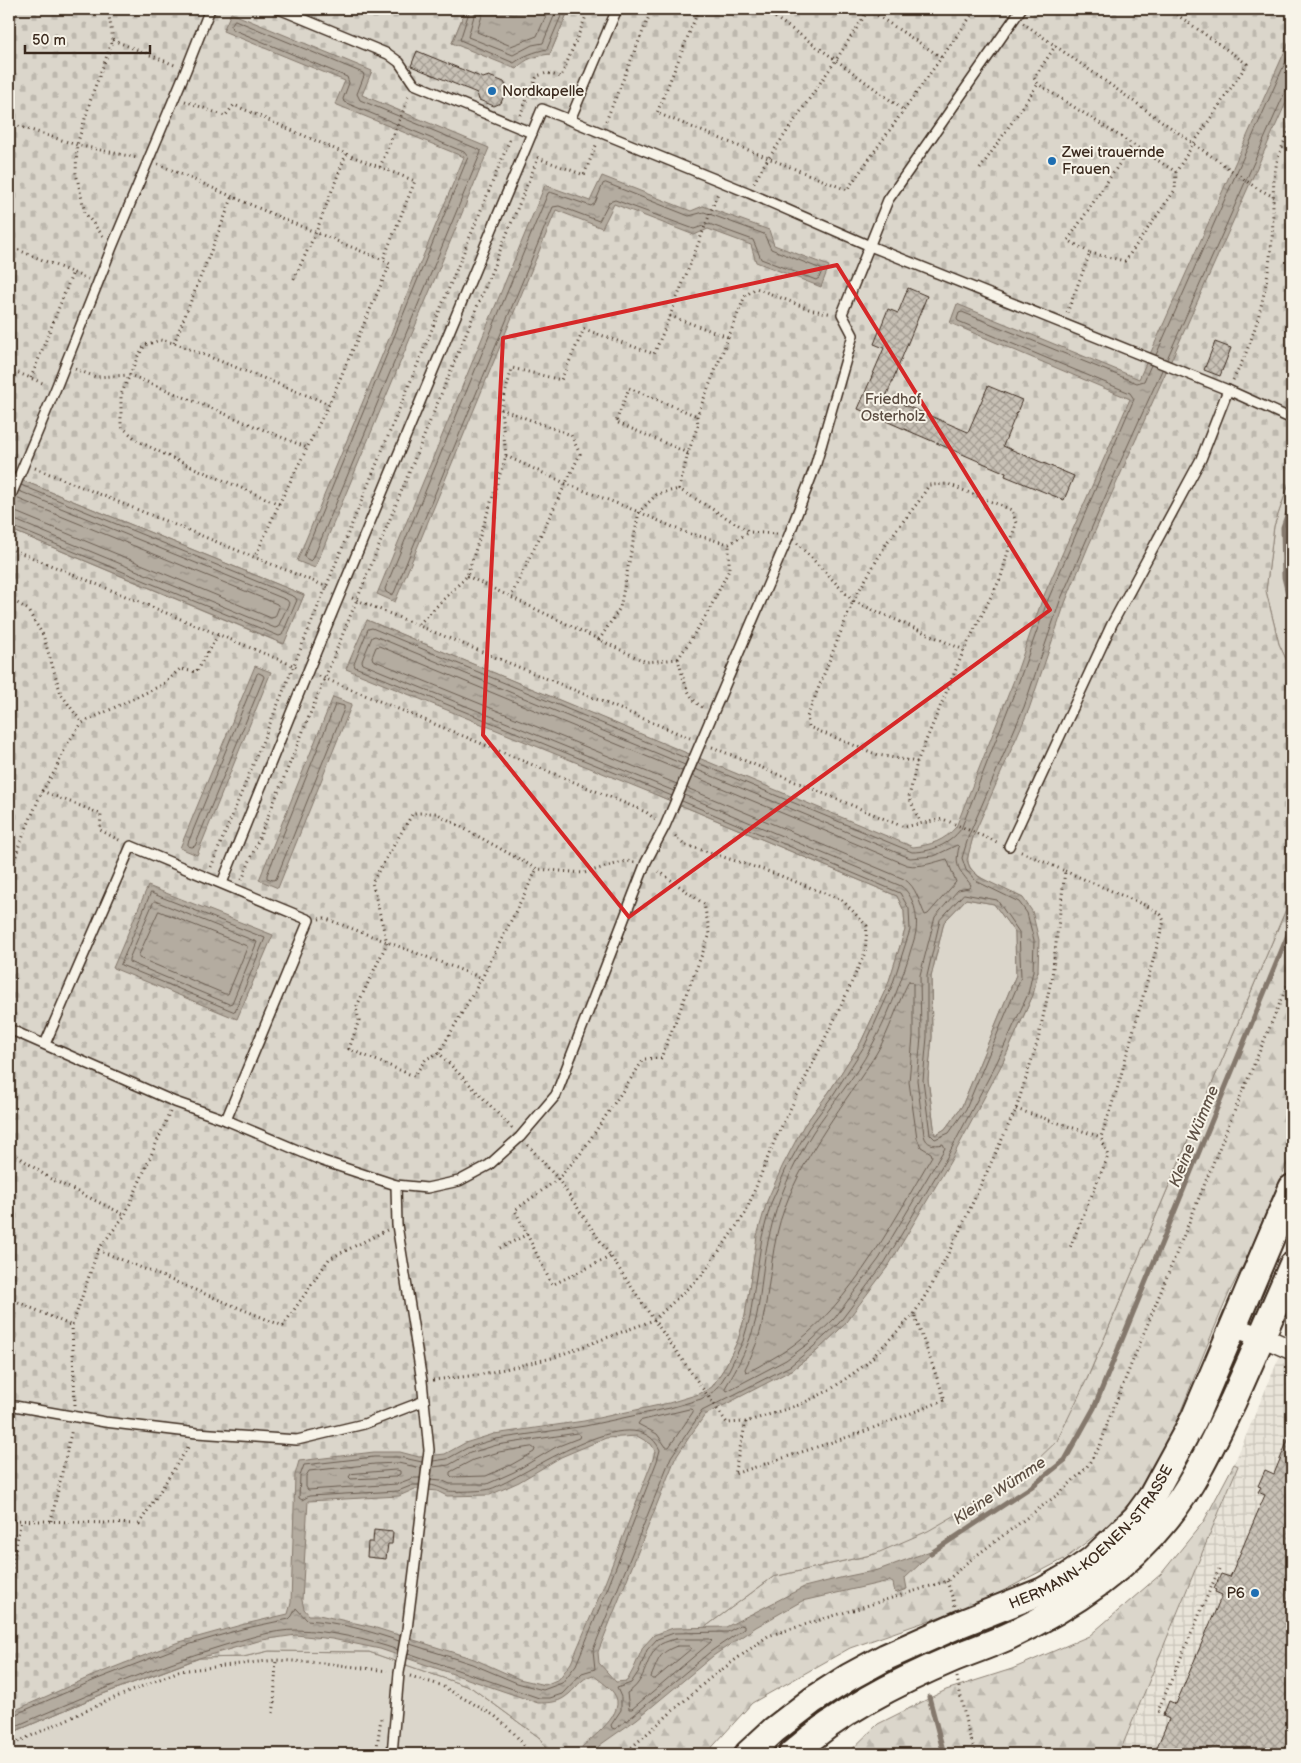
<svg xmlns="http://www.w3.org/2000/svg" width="1301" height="1763" viewBox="0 0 1301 1763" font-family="'Balsamiq Sans',sans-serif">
<defs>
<pattern id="industrial-grid" width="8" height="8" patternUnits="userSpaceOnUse" patternTransform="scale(1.25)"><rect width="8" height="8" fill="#e9e4d9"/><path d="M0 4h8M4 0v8" fill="none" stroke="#c9c4ba"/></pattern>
<pattern id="forest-firs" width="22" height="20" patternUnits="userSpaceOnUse" patternTransform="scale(1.25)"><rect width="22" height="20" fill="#dbd6cb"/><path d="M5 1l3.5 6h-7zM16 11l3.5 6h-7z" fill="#bdb8ae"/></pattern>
<pattern id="cemetery-stones" width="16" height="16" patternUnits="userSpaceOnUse" patternTransform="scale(1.25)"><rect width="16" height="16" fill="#dbd6cb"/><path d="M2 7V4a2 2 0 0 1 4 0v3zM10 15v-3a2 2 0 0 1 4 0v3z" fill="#bdb8ae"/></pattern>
<pattern id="water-ripples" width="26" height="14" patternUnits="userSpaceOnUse" patternTransform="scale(1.25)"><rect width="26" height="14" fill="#b4aca0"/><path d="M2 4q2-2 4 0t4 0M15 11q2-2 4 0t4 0" fill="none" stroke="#948c82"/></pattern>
<pattern id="building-cross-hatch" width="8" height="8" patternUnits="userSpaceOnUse" patternTransform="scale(1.25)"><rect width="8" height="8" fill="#c8c1b6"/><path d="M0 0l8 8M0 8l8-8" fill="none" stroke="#a49d93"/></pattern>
</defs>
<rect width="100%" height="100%" fill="#f7f3e8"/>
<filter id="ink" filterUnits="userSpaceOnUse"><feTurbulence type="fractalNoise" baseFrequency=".02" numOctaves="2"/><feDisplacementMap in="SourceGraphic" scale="10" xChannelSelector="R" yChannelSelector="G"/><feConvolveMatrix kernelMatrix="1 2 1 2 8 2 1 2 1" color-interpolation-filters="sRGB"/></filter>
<g filter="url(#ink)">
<polygon fill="url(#industrial-grid)" points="1292,1327 1292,1754 1119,1754 1238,1466 1234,1464"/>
<g fill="#dbd6cb" stroke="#8b8074">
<polygon points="1292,475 1292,672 1279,644 1266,591 1274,526"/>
<polygon points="966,899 994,904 1015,933 1016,975 962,1106 945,1129 935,1135 928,1079 932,1037 931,977 944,922"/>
<polygon points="269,1651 369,1652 472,1688 540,1738 549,1754 9,1754 9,1734 100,1695 200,1658 243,1657"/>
</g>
<g fill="url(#forest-firs)" stroke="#8b8074">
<polygon points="1292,895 1292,1152 1245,1262 1230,1291 1204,1353 1171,1436 1138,1494 1106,1527 1066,1558 982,1602 850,1648 752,1703 706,1754 589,1754 644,1672 773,1577 875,1554 1087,1379"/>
<polygon points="1234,1464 1238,1466 1119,1754 847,1754 878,1724 946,1690 1012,1669 1089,1636 1161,1574 1204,1521"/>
</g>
<path fill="url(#cemetery-stones)" stroke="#8b8074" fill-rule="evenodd" d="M9,9H466L452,43L523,61L537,55L550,54L569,9H1292V475L1274,526L1266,591L1279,644L1292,672V895L1087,1379L1057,1441L1015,1481L928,1531L875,1554L773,1577L644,1672L589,1754H549L540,1738L472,1688L369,1652L269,1651L243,1657L199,1658L100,1695L9,1734V529L283,644L304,595L9,475ZM367,620L913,848L930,845L947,837H973C971,844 967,854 968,861C969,878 1009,891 1023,898L1038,971L1033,995L1002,1064L843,1326L817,1351L792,1370L712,1387L725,1367L738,1340L745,1316L753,1263L803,1127L829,1092L861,1042L888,985L905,930L904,911L897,896L659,796Z"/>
<g fill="url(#water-ripples)" stroke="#84786c" fill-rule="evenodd">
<path d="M466,9H569L550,54C536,56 526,58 516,69L452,43Z"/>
<polygon points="231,13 372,71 362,95 489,148 315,568 297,561 464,157 335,104 345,81 223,31"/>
<path d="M1292,35V89L1088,547L1065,603L1029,709L973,837L967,860L970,868L979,877L1023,898L1032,911L1039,940L1038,971L1033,995L1002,1064L950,1162L889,1265L843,1326L817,1351L792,1370L705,1415L690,1436L675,1459L598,1652L599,1663L616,1682L627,1681L634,1668L643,1647L654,1635L673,1628L726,1627L804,1587L844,1577L878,1570L936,1549L905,1578L907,1589L895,1593L893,1583L889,1581L802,1601L756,1627L713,1656L637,1719L600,1745L592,1754H574C586,1742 624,1717 616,1697C612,1688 600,1681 593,1675C579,1679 577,1689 565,1697C557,1703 547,1703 538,1703L380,1649L332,1639L296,1635L262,1640L199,1658L100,1695L9,1734V1713L92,1676L176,1643L241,1625L288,1614L291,1603L295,1475L299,1461L374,1452H400L419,1457L445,1454L465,1443L494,1434L584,1421L669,1403L699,1394L712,1387L725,1367L738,1340L745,1316L757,1236L767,1201L782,1167L803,1127L829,1092L861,1042L888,984L905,930L904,911L897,896L659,796L346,669L367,620L913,847C931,845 944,841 956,827L1014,680L1042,600L1130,399L950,323L957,304L1139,379ZM966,899L994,904L1015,933L1016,975L962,1106L945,1129L935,1135L928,1079L932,1037L931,977L944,922ZM637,1436L651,1444L655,1451L653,1459L605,1583L571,1663L559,1679L545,1685L519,1679L474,1659L373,1627L319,1615H309L304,1609L302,1600L308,1501L399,1496L415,1489L437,1491L447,1496L490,1495L519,1482L561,1457L606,1438Z"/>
<polygon points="602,176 691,211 703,206 769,230 774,245 829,266 821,287 756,262 751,245 708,229 694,235 614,204 602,228 556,210 395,602 377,594 545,185 590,201"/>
<polygon points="9,475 304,595 284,644 9,529"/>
<polygon points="255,666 271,672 197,855 180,848"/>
<polygon points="333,697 352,704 278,888 259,880"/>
<polygon points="148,886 273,935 237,1019 113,968"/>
</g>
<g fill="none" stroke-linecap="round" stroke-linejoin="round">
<g stroke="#6b5e52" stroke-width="1">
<path d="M470,9L460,40L514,63C525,55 534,52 547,49L564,9"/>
<polyline points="476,9 468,37 513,55 532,45 543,43 557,9"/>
<polyline points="484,9 477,32 511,46 537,36 549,9"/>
<polygon points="235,20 363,73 364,76 357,94 360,100 480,150 481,152 313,559 311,561 305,558 304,556 468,157 464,152 344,102 343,99 349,83 347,77 232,29 231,26"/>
<polygon points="606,183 689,216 704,212 764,234 771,249 821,269 822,271 819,278 816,280 761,259 753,240 709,224 694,229 615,200 609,202 599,221 559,206 553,207 394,593 391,595 386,592 385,589 548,193 550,192 591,206 595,203 603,184"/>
<polyline points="1156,355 1292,47"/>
<polyline points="1167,359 1285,92 1288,89 1292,89"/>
<polyline points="9,511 18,513 271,618 275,617 279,607 277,604 16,498"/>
<polyline points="9,519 15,520 275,628 278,627 289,603 287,600 19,491"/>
<polyline points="9,525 279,636 282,635 297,600 295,597 21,485"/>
<polygon points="259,673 263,675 264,677 195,846 192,847 188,846 188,843 257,674"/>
<polygon points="337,704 344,706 344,709 276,879 273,880 267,878 267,875 335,705"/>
<path d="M698,763L912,852C931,852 949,845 961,829L1019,681L1047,602L1134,399L1130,393L958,321L957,319L959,313L962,312L1137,383L1144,381L1151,365"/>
<polyline points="677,784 373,660 372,657 376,647 379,646 682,771"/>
<path d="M687,788L904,879C917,887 919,903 925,915L928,914L956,882L947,859C934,862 921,868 907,865L693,776"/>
<polyline points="674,791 363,664 362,661 372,637 375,636 685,765"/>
<path d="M684,795L901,886C914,895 918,916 916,931C915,939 911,948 909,956C899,987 887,1019 871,1047C855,1078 832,1103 813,1132C793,1164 777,1200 769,1237C762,1264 762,1292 756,1319C750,1344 738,1366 725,1388L727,1391L786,1360L809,1343L834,1319L879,1259L945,1148L943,1144C934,1146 926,1145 924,1135L917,1080L921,1037L920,975L935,917L958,890L969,888L971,885C960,870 954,868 959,847L957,845L934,856L910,858L695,769"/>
<polyline points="672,796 355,667 354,664 368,629 372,628 688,759"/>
<polygon points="151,893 265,938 235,1012 121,965"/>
<polygon points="964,894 997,900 1019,932 1021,977 966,1109 949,1133 935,1139 930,1134 923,1080 927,1037 927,976 940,920"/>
<polygon points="155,901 257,942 232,1003 229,1004 129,962 129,959 153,903"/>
<polygon points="159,911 247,946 247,948 228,994 225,994 139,958 139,955"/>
<path d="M909,981L913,983V1036L909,1082L917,1138L921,1147L931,1153L932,1156C892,1224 842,1322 770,1360C762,1364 754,1370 746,1372L745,1369C753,1353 760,1337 763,1319C771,1282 771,1243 785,1207C806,1150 844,1105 876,1054C890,1031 897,1004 909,981Z"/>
<polygon points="690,1409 693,1410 693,1412 669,1447 666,1447 657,1434 638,1424 640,1421"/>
<polygon points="532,1447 535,1449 534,1452 511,1465 486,1476 452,1477 450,1475 450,1472 473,1460 499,1452"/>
<polyline points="433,1461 447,1459 467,1448 496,1439 585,1426 670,1408 701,1399 716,1390 729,1370 743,1341 750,1317 762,1237 771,1203 786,1169 808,1129 833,1095 865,1045 892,986 910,930 909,909 900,893 682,801"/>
<polygon points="397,1470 400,1471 400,1474 395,1477 351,1479 349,1477 351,1474"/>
<polyline points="420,1478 413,1478 397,1484 308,1490 306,1487 306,1476 309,1471 375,1464 398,1463 421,1468"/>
<polyline points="431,1479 441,1480 450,1484 487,1484 514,1472 556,1447 579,1438 580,1435 577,1433 497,1445 470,1453 449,1465 433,1467"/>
<polyline points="419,1485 413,1485 398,1491 309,1496 302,1500 299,1498 300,1476 304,1465 374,1457 399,1457 422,1462"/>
<polygon points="741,1625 744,1626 744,1629 710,1652 634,1715 615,1729 612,1728 611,1725 621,1710 621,1697 617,1688 631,1683 639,1671 647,1650 657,1639 674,1633 727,1632"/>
<path d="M676,1639H710L712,1641L632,1709H629L627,1693C648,1681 644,1656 661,1644C665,1642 671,1640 676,1639Z"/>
<path d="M410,1644L472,1664L517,1683L543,1690L562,1683L576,1665L609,1585L657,1461L660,1450C635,1394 525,1478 490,1489C485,1491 454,1492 448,1491C442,1489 438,1486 430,1485"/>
<path d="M677,1646H689L691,1649L655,1679H652L651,1677C659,1659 658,1653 677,1646Z"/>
<polyline points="408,1653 539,1698 550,1698 562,1694 582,1673 595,1669 593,1650 671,1457 702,1411 790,1366 813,1347 839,1323 885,1262 946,1159 997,1062 1028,994 1033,971 1034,940 1027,913 1019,902 976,881 966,870 962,858 969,835 1024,707 1060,601 1118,467 1162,370"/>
<path d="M9,1717L95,1680L177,1648L242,1629L289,1619L292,1616L296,1608L307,1620C339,1622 369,1631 399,1641"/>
<path d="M9,1729C79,1699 149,1668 222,1646C246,1639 271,1630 297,1630C330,1631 366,1639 398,1650"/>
</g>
<g stroke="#84786c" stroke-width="5">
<polyline points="1292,501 1283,527 1284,577 1292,612"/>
<polyline points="931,1553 1031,1487 1065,1460 1094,1408 1292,925"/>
<polyline points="929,1697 944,1754"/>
</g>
</g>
<g fill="url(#building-cross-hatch)" stroke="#3b2a1e">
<polygon points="417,51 483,78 489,76 504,82 507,88 501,103 494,106 479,100 477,93 411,66"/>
<polygon points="908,288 927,296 886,397 968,432 988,386 1022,400 1003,446 1074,476 1064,500 1005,476 1006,473 858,409 884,348 874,344 888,309 898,313"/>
<polygon points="1215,342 1231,348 1220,376 1204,370"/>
<polygon points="1292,1430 1292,1743 1287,1754 1154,1754 1169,1719 1163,1716 1169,1701 1176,1704 1222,1595 1215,1592 1216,1590 1214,1589 1221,1574 1230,1577 1265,1495 1258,1492 1261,1487 1258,1486 1265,1470 1274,1474"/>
<polygon points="374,1530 393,1532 392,1544 388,1544 386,1559 367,1557 368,1542 373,1542"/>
</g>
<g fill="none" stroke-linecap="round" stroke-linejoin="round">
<defs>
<g id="lane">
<polyline points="279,9 388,54 399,62 414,84 532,133"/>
<polyline points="570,120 749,193 870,246 1228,390 1292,419"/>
<polyline points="9,500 56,388 112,247 186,70 210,9"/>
<polyline points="1009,846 1112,624 1201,459 1228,390"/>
<polyline points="222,883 308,671 542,109 570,120 617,9"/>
<polyline points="9,1029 175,1102 226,1120 309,920 131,846 45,1044"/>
<polyline points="226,1120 323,1161 396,1185 427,1188 459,1181 489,1165 520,1137 556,1095 646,862 665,826 789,535 815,467 853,335 842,314 888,200 1021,9"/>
<polyline points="9,1405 105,1422 197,1433 297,1440 364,1424 424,1401"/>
<polyline points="392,1754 399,1673 407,1629 429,1450 422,1381 397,1225 396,1185"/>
</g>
<polyline id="street" points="1233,1327 1262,1337 1292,1350"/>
<g id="secondary">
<path id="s1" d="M748,1754L774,1730L813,1700L849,1677L886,1657L960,1624L1043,1591L1069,1576L1092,1560L1136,1518L1152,1496L1194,1419L1292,1188"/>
<path d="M792,1754C840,1711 895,1683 954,1658C971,1651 989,1645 1007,1637C1067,1609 1124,1572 1166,1519C1195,1483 1213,1442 1233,1401C1253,1356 1273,1311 1292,1266"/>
</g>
</defs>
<use href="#lane" stroke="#3b2a1e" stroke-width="12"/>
<use href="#street" stroke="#3b2a1e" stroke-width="22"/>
<use href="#secondary" stroke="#3b2a1e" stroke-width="30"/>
<g stroke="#3b2a1e" stroke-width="3" stroke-dasharray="1 4" stroke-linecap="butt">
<polyline points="385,9 397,14 399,9"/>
<polyline points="699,9 657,113 847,190 976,9"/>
<polyline points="763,9 836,60 905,111"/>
<polyline points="869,10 941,57"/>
<polyline points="1023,23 1255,187 1274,197"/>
<polyline points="113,40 177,66"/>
<polyline points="1056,45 1034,78 1038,84 1176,172"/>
<polyline points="185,101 225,116 234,105 346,154 415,181 383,260 390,264 329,404 279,504 255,557"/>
<polyline points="520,115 537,76 547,73 561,77 589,9"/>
<polyline points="606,121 652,9"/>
<polyline points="9,123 77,145 138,158"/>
<polyline points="158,164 288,221 383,260"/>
<polyline points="380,167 410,94"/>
<polyline points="980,169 1038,84"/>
<polyline points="754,183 764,165 836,60 869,9"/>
<polyline points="103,236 85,213 76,173 77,145 93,92 113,40 109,16 105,9"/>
<polyline points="9,246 88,279"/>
<polyline points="1090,253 1125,261 1175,190 1176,172 1194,143 1247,64 1169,9"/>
<polyline points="294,279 316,232 346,154"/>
<polyline points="1067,313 1090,253 1068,240 1132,145"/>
<polyline points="670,316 728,337"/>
<polyline points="174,343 233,196"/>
<polyline points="9,369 45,384"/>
<polyline points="75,369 96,377 130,375 308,448"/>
<polyline points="31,378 73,272"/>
<path d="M1233,380C1255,340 1266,294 1271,249C1275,220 1270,186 1278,158C1282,146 1288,134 1292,122"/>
<polyline points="501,409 571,435 580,454 511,596"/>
<polyline points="688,453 616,422 629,388 697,416"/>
<polyline points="506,456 567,484 639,512 684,532 729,544 750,532"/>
<polyline points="35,468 330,588"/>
<polyline points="279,504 178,461 138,441 121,426 121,395 138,356 145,345 160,340 174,343 329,404"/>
<polyline points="777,534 750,532 679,489 688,453 698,425 697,416 745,296 756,288 809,309 832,314"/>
<polyline points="797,543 853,601 888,541 919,501 929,485 948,484 1012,510 1016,523 1001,577 964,650 917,762 909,797 920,822"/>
<polyline points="9,548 297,667"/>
<path d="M467,576L646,662L678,659C683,676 686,697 702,707"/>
<polyline points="9,598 27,609 43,635 61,694 82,723"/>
<polyline points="352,598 690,738"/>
<polyline points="419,624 467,576 506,456 501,409 512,368 561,380 584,329 654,354 670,316 718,193"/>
<polyline points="599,640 620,608 639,512 657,494 679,489"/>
<polyline points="678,659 707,614 729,570 729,544"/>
<polyline points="319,676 646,812 655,819"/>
<polyline points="712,747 904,827 943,819 999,843"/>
<polyline points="917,762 878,755 809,727 807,717 853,601 964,650"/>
<polyline points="42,791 55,771 67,744 82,723 162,685 180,669 196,672 218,635"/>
<polyline points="211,867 511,137"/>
<polyline points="1065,871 1149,907 1161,915 1164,921 1118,1086 1101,1137 1108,1156 1069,1250"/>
<polyline points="9,880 19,846 42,791 101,814 100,830 121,841"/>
<polyline points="242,880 538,158 584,175 597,143"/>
<polyline points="319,919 324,918 482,978"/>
<polyline points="439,1053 482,978 537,869"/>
<polyline points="1016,1109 1101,1137"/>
<polyline points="512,1128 439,1053 426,1059 414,1076 349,1049 359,1020 356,1008 387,943 372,882 413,813 436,813 537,869 584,873 626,861 635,862"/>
<polyline points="528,1145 558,1179 654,1320 727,1423 746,1422 799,1405 830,1390 866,1364 914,1314 934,1281 961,1228 1016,1109 1038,1040 1052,976 1065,871 1019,851"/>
<polyline points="9,1150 49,1178 125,1215"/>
<polyline points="500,1248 528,1234"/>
<polyline points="98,1250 283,1326 329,1259 387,1230"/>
<polyline points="610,1257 552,1285 515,1210 558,1179 581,1153 644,1059 661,1058 710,934 704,904 656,869"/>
<polyline points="9,1298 72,1326"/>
<polyline points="433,1380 479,1375 552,1358 654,1320 703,1274 745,1214 774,1142 839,1010 865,953 867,926 842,900 776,874 683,844 673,834"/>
<polyline points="75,1405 72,1326 98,1250 125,1215 170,1112"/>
<polyline points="746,1422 734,1474 860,1433 945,1400 914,1314"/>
<polyline points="9,1520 139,1524 190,1444"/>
<polyline points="51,1521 72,1429"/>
<polyline points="947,1581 955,1606"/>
<polyline points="9,1583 21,1520"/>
<polyline points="410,1676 440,1685 495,1716 513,1732 531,1754"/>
<polyline points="957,1677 967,1728 976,1754"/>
<polyline points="273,1713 274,1707 276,1660"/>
<polyline points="1164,1713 1158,1711 1219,1569"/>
<polyline points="9,1746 107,1701 179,1671 276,1660 324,1663 387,1671"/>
<polyline points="376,1754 381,1718"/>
<polyline points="624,1754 709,1679 768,1636 947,1581 965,1564 1061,1492 1086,1468 1100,1446 1109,1419 1229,1124 1292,974"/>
</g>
<use href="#lane" stroke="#f7f3e8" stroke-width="9"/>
<use href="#street" stroke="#f7f3e8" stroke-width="19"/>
<use href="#secondary" stroke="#f7f3e8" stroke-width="26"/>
</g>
</g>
<path fill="none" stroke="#d62828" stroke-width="4" stroke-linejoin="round" d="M837,265L1050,610L629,917L483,735L503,338Z"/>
<g fill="#1f6fb2" stroke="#f7f3e8" stroke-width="2">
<circle cx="492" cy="91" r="5"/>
<circle cx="1052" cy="161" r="5"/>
<circle cx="1255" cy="1593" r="5"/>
</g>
<g text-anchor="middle" stroke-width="4" stroke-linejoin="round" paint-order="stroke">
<g font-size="15" fill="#3b2a1e" stroke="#f7f3e8" text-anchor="start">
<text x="502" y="96">Nordkapelle</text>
<text x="1062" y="157">Zwei trauernde<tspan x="1062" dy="17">Frauen</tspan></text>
<text x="1245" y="1598" text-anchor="end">P6</text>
</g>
<g font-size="15" fill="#5b4c41" stroke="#f7f3e8">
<text x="893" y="404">Friedhof<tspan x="893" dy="17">Osterholz</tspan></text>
</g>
<g font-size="15" fill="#3b2a1e" stroke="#f7f3e8">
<text dy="5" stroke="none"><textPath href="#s1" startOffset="412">HERMANN-KOENEN-STRASSE</textPath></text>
</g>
<g font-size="16" font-style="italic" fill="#5f5145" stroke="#f7f3e8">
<text transform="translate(1193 1136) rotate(-68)" y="6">Kleine Wümme</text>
<text transform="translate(999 1490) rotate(-34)" y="6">Kleine Wümme</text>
</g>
</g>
<rect width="1301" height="1763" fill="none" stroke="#f7f3e8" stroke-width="30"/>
<rect x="15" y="15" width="1271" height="1733" fill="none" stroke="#3b2a1e" stroke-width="2" filter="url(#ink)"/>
<path d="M25 45v8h125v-8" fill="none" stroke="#3b2a1e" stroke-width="2.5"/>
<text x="32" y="45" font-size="15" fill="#3b2a1e" stroke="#f7f3e8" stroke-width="4" paint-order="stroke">50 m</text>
</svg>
